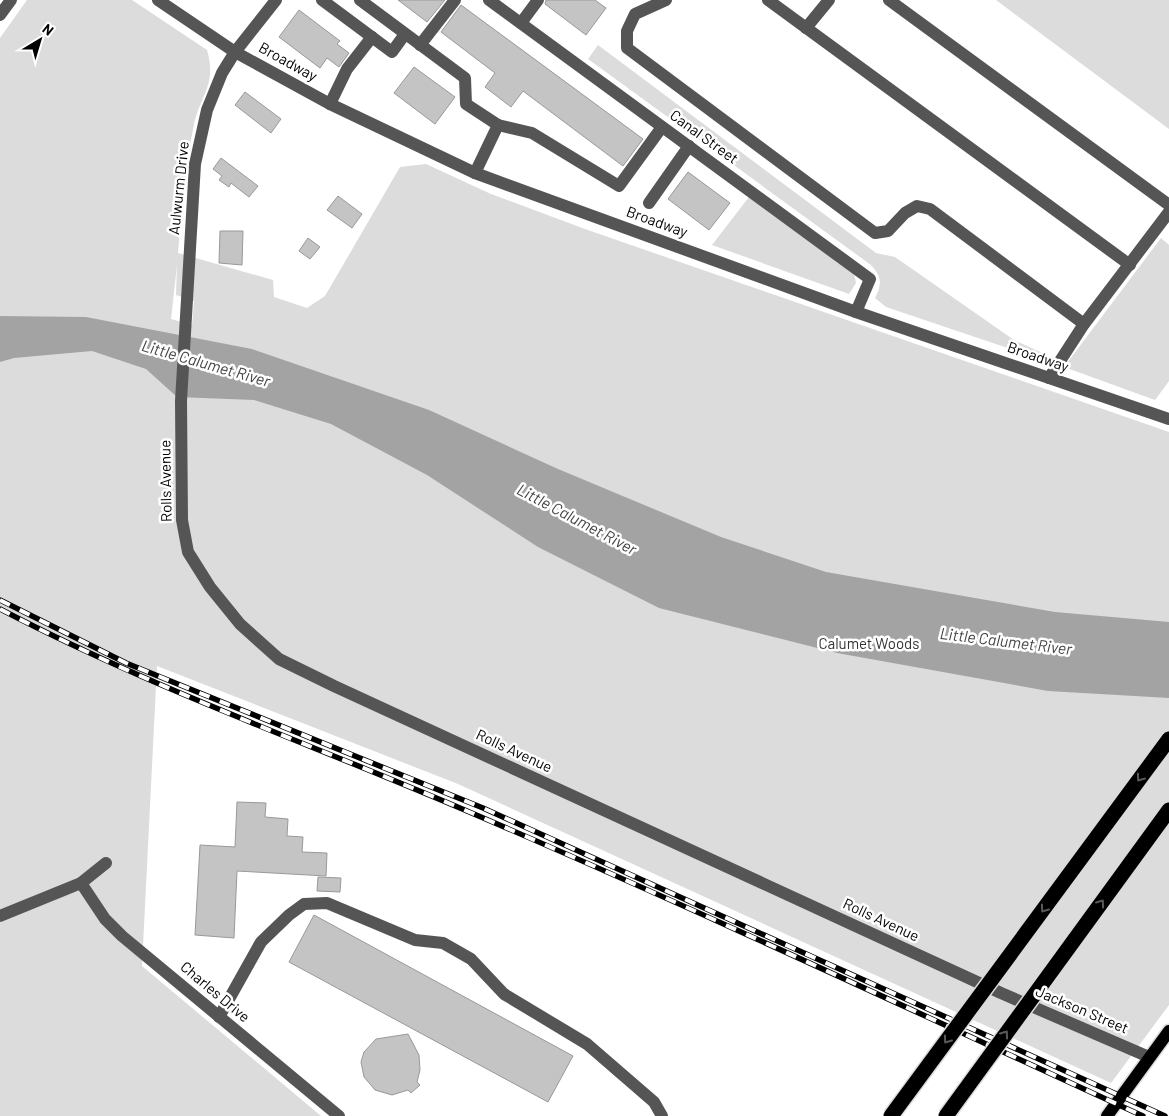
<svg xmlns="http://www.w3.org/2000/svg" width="1169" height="1116" viewBox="0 0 1169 1116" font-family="Barlow,sans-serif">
<rect width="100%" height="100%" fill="#fff"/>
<g fill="#dcdcdc" fill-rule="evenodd">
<path d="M27,0H132L207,50C217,84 201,94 194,124C185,166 182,211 178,253L273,280L274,297L307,308L325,296L400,167L426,164L491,194L585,229L1169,432V1005L1111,1083L458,784L157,666L142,966L321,1116H0V38ZM177,265L176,295L194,301L192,325L171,319Z"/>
<polygon points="996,0 1169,0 1169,129"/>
<path d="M598,45L876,253L895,257L1014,340L1047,355L1043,360L886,307L875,298C882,284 882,277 871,265L588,59Z"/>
<polygon points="749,197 854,274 856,283 849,294 712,245"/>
<polygon points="1161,238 1169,245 1169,381 1155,400 1064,367"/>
</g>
<polygon fill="#a3a3a3" points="0,316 86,317 252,349 429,410 558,469 721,537 826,572 1055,612 1169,622 1169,698 1048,691 837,653 659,608 538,547 427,475 331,424 254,400 177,397 146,369 92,351 14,358 0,362"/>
<g fill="#c4c4c4" stroke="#999">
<polygon points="398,0 445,0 427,22"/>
<polygon points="546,0 595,0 606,8 586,35 545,4"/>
<polygon points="461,5 643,139 623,166 523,91 511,107 485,87 495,73 441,32"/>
<polygon points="299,10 340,41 337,44 349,53 339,67 327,58 320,68 279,37"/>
<polygon points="414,67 455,97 435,124 394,93"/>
<polygon points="245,92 281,119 271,133 235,105"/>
<polygon points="221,158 258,186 249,197 231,183 229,187 219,180 222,176 213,169"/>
<polygon points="688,172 730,203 709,230 668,199"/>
<polygon points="338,196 362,214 352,228 327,210"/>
<polygon points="220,231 243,231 242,265 219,263"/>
<polygon points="308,238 320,247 310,259 299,251"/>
<polygon points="237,802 266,803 265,817 288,819 287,836 303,837 302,852 327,853 326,876 237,871 234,938 195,935 200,845 235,847"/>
<polygon points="318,877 341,878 340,892 317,891"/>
<polygon points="314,915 573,1056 548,1102 289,962"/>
<polygon points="408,1034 419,1055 420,1070 417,1082 420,1085 411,1093 408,1090 392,1095 375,1090 364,1077 361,1062 364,1052 376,1039"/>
</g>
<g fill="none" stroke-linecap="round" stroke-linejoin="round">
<defs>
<polyline id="major" points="1107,1116 1169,1031"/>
</defs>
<use href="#major" stroke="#dbdbdb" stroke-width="15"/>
<g stroke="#555" stroke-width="12">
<polyline points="158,0 235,52 330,104 475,173 856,312 1169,419"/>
<polyline points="276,0 235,52 222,73 207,110 195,164 181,401 182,520 188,552 210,587 240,624 279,659 334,686 1001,993 1149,1057"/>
<polyline points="322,0 392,52 405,34"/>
<polyline points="360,0 465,78 466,104 498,125 475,173"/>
<polyline points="489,0 870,279 856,312"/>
<polyline points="666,0 635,14 627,31 627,48 875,233 888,231 905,213 917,206 930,209 1084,324"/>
<polyline points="768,0 1130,265"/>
<polyline points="889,0 1169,205"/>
<polyline points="0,15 11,0"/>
<polyline points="521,23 538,0"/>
<polyline points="806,28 829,0"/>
<polyline points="420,45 455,0"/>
<polyline points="330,104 347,69 372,37"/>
<polyline points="498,125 532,133 619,186 662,127"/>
<polyline points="649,203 689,146"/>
<polyline points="1049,378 1084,324 1169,212"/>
<polyline points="81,883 105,919 122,936 339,1116"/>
<polyline points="0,916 81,883 106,863"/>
<polyline points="219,1017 261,942 289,915 304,904 327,903 415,940 443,943 471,959 504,994 587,1044 654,1102 662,1116"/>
</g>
<use href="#major" stroke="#000" stroke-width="12"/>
<defs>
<g id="rail">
<polyline points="0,600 126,663 483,808 1165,1116"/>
<path d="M0,609C151,688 311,744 467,811C694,908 918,1013 1143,1116"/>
</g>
</defs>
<use href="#rail" stroke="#000" stroke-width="5.5"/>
<use href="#rail" stroke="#fff" stroke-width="4" stroke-dasharray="11" stroke-linecap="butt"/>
<defs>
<g id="highway-bridge">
<polyline points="891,1116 1169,739"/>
<polyline points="946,1116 1169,810"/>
</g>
</defs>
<use href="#highway-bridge" stroke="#dbdbdb" stroke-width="18" stroke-linecap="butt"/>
<use href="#highway-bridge" stroke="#000" stroke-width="15"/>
</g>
<defs><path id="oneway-chevron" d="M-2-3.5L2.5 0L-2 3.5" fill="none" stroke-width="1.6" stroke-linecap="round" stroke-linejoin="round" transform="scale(1.25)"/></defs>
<g stroke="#595959">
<use href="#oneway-chevron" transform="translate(1140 778) rotate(126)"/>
<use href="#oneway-chevron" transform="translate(1101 903) rotate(-54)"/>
<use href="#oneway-chevron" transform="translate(1044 909) rotate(126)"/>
<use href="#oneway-chevron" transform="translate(1005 1034) rotate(-54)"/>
<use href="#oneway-chevron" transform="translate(947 1040) rotate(126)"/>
</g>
<g text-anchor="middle" stroke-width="5" stroke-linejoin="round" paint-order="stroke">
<g font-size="15" fill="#000" stroke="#fff">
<text transform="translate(288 62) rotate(29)" y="5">Broadway</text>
<text transform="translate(704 137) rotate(36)" y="5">Canal Street</text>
<text transform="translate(179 188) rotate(-84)" y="5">Aulwurm Drive</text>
<text transform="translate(657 222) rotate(20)" y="5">Broadway</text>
<text transform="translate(1038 357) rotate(19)" y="5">Broadway</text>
<text transform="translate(166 481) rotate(-91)" y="5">Rolls Avenue</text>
<text transform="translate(514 751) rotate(25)" y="5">Rolls Avenue</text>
<text transform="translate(881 920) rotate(25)" y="5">Rolls Avenue</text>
<text transform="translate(215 992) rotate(40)" y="5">Charles Drive</text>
<text transform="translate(1082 1010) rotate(23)" y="5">Jackson Street</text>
</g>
<g font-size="15" fill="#333" stroke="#fff">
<text x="869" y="649">Calumet Woods</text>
</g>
<g font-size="16" font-style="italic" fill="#444" stroke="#fff">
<text transform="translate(206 363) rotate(16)" y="6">Little Calumet River</text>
<text transform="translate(577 519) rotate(28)" y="6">Little Calumet River</text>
<text transform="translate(1006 641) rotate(7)" y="6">Little Calumet River</text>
</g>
</g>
<g transform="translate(40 40) rotate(38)" stroke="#ffffff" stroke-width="4" paint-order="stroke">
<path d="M0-4L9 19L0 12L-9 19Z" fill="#000000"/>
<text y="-8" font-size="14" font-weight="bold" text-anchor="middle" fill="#000000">N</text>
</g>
</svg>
